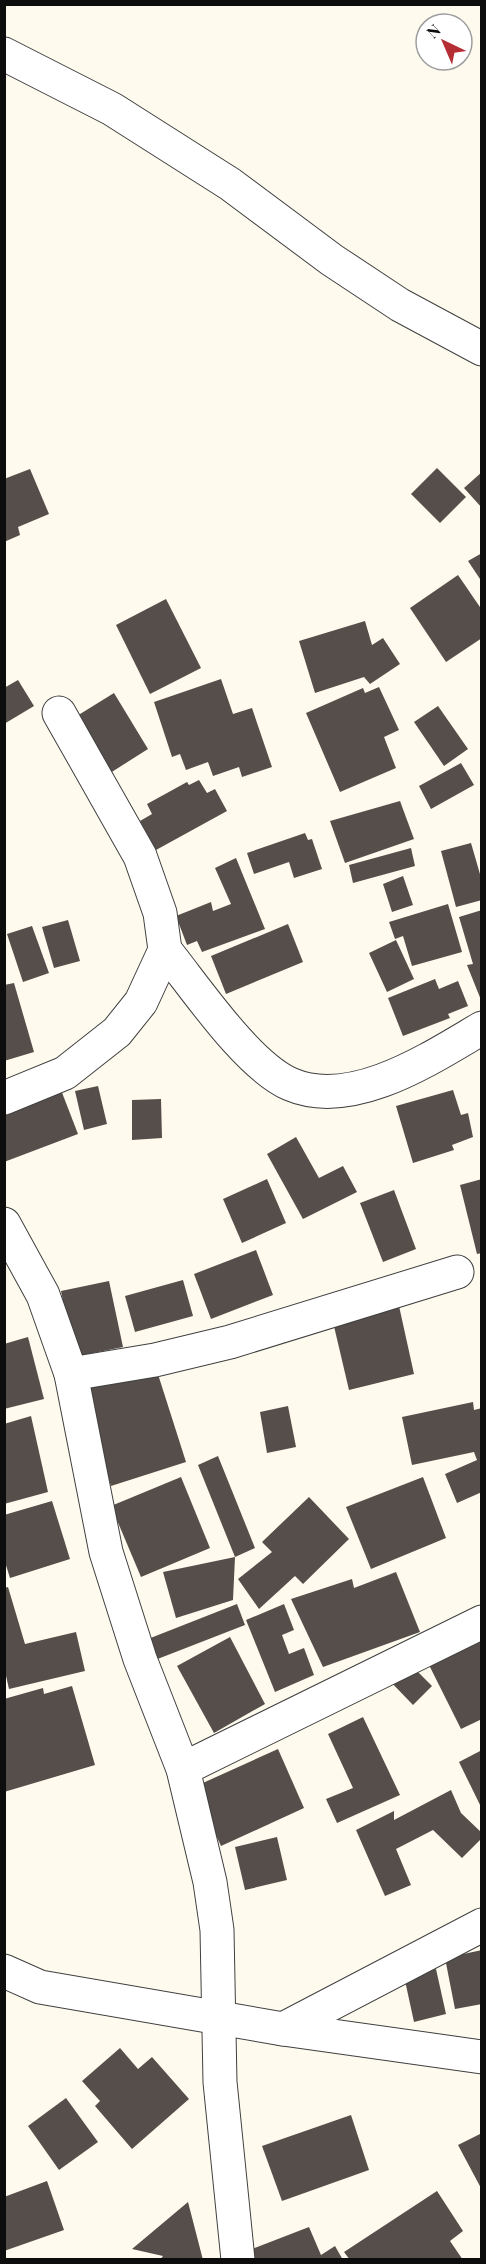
<svg xmlns="http://www.w3.org/2000/svg" width="486" height="2264" viewBox="0 0 486 2264" font-family="'Playfair Display',serif">
<rect width="100%" height="100%" fill="#fefbee"/>
<g fill="#554e4a">
<polygon points="437,468 466,497 440,523 411,494"/>
<polygon points="30,469 49,514 18,527 20,535 4,542 4,479"/>
<polygon points="482,472 482,508 464,488"/>
<polygon points="482,553 482,582 468,561"/>
<polygon points="458,575 482,610 482,638 446,662 410,608"/>
<polygon points="166,599 201,668 150,694 116,625"/>
<polygon points="365,621 372,645 383,638 400,664 370,684 364,677 315,693 299,641"/>
<polygon points="221,679 233,714 252,708 272,767 242,777 239,767 213,776 208,762 186,770 180,754 172,757 154,702"/>
<polygon points="18,680 34,706 4,724 4,688"/>
<polygon points="379,687 399,730 384,737 396,768 340,792 306,713 363,688 365,693"/>
<polygon points="114,693 148,749 107,775 72,719"/>
<polygon points="438,706 468,749 444,766 414,722"/>
<polygon points="461,763 474,785 431,809 419,786"/>
<polygon points="199,780 207,793 215,789 227,811 156,850 140,821 152,814 147,804 187,782 189,785"/>
<polygon points="400,801 414,839 345,863 330,821"/>
<polygon points="305,833 308,840 312,839 322,869 294,878 289,862 254,874 247,853"/>
<polygon points="471,843 482,881 482,900 456,907 441,851"/>
<polygon points="411,848 415,866 353,883 349,865"/>
<polygon points="236,858 265,929 202,952 197,941 187,945 176,916 211,902 213,911 231,904 215,868"/>
<polygon points="403,876 413,905 392,912 383,884"/>
<polygon points="448,904 462,952 412,966 403,936 395,939 389,922"/>
<polygon points="482,910 482,1000 481,1000 467,965 473,964 459,917"/>
<polygon points="68,920 80,961 54,968 42,927"/>
<polygon points="288,924 303,962 226,994 211,956"/>
<polygon points="32,926 49,973 23,982 7,934"/>
<polygon points="396,940 414,979 387,992 369,953"/>
<polygon points="435,979 439,989 458,981 468,1006 448,1014 450,1018 403,1036 388,998"/>
<polygon points="14,983 34,1052 4,1061 4,985"/>
<polygon points="98,1086 107,1124 84,1130 75,1091"/>
<polygon points="61,1090 78,1134 4,1162 4,1111"/>
<polygon points="453,1090 461,1115 468,1113 473,1137 452,1145 454,1150 413,1163 396,1106"/>
<polygon points="161,1099 162,1138 132,1140 132,1100"/>
<polygon points="296,1137 319,1178 343,1166 357,1192 303,1219 267,1154"/>
<polygon points="267,1179 286,1223 242,1243 223,1199"/>
<polygon points="482,1179 482,1253 477,1254 460,1185"/>
<polygon points="394,1190 416,1249 383,1262 360,1203"/>
<polygon points="256,1250 273,1295 211,1319 194,1274"/>
<polygon points="183,1280 193,1316 135,1332 125,1296"/>
<polygon points="109,1281 123,1347 74,1357 61,1291"/>
<polygon points="399,1306 414,1374 349,1390 333,1322"/>
<polygon points="28,1337 44,1399 4,1409 4,1344"/>
<polygon points="156,1368 186,1462 111,1486 81,1391"/>
<polygon points="473,1402 474,1410 482,1408 482,1492 457,1503 445,1474 477,1460 474,1452 412,1465 402,1417"/>
<polygon points="288,1406 296,1447 267,1453 260,1412"/>
<polygon points="31,1416 48,1492 4,1504 4,1424"/>
<polygon points="218,1456 255,1548 235,1557 198,1465"/>
<polygon points="181,1477 210,1548 141,1577 111,1506"/>
<polygon points="423,1477 446,1538 371,1569 346,1507"/>
<polygon points="309,1497 349,1539 303,1584 295,1576 259,1609 238,1579 272,1552 262,1542"/>
<polygon points="52,1501 70,1559 10,1578 4,1559 4,1515"/>
<polygon points="235,1557 233,1600 176,1618 163,1572"/>
<polygon points="396,1572 420,1632 323,1667 291,1599 352,1579 354,1588"/>
<polygon points="8,1587 25,1644 76,1632 85,1671 9,1689 4,1667 4,1588"/>
<polygon points="237,1604 245,1625 155,1660 148,1639"/>
<polygon points="284,1604 294,1630 282,1635 289,1654 304,1648 314,1675 275,1692 246,1620"/>
<polygon points="482,1634 482,1719 461,1729 426,1659"/>
<polygon points="230,1637 265,1704 214,1733 177,1666"/>
<polygon points="407,1661 432,1686 413,1705 388,1679"/>
<polygon points="72,1686 95,1765 4,1792 4,1699 43,1688 44,1694"/>
<polygon points="363,1717 400,1795 337,1823 326,1799 353,1788 328,1734"/>
<polygon points="278,1749 304,1808 221,1846 194,1787"/>
<polygon points="482,1750 482,1809 459,1762"/>
<polygon points="451,1790 461,1813 482,1833 482,1838 462,1858 433,1830 396,1849 411,1885 385,1896 356,1830 394,1811 394,1820"/>
<polygon points="277,1837 287,1880 245,1890 235,1847"/>
<polygon points="482,1950 482,2004 455,2009 445,1958"/>
<polygon points="436,1969 446,2014 414,2022 404,1976"/>
<polygon points="120,2048 138,2069 152,2057 189,2099 132,2149 95,2106 100,2101 82,2081"/>
<polygon points="66,2098 98,2142 59,2170 28,2126"/>
<polygon points="351,2115 369,2170 282,2201 262,2146"/>
<polygon points="482,2133 482,2190 458,2145"/>
<polygon points="47,2181 64,2230 4,2251 4,2197"/>
<polygon points="437,2191 463,2231 450,2241 463,2260 350,2260 344,2252"/>
<polygon points="188,2202 203,2260 160,2260 163,2256 132,2249"/>
<polygon points="309,2227 321,2255 335,2246 343,2260 248,2260 244,2252"/>
</g>
<g fill="none" stroke-linecap="round" stroke-linejoin="round">
<defs>
<g id="minor">
<polyline points="4,54 112,109 230,184 332,260 400,305 482,349"/>
<path d="M165,950C195,987 247,1065 290,1084C352,1111 431,1058 482,1028"/>
<polyline points="4,1098 65,1073 117,1032 141,1002 165,950 160,913 140,856 59,713"/>
<polyline points="4,1224 43,1295 71,1374 106,1552 140,1659 183,1769 210,1882 217,1930 220,2082 238,2260"/>
<polyline points="71,1374 155,1360 230,1342 457,1272"/>
<polyline points="183,1769 482,1622"/>
<polyline points="4,1971 40,1987 283,2029 482,2057"/>
<polyline points="283,2029 482,1925"/>
</g>
</defs>
<use href="#minor" stroke="#404040" stroke-width="35"/>
<use href="#minor" stroke="#fff" stroke-width="33"/>
</g>
<rect width="486" height="2264" fill="none" stroke="#0d0d0d" stroke-width="12"/>
<g transform="translate(444 42) rotate(316)"><circle r="28" fill="#ffffff" stroke="#9e9e9e" stroke-width="1.5"/>
<path d="M0-4.5L10 22L0 15L-10 22Z" fill="#b42e33"/>
<text y="-9" font-size="16" font-weight="bold" text-anchor="middle" fill="#0d0d0d">N</text>
</g>
</svg>
